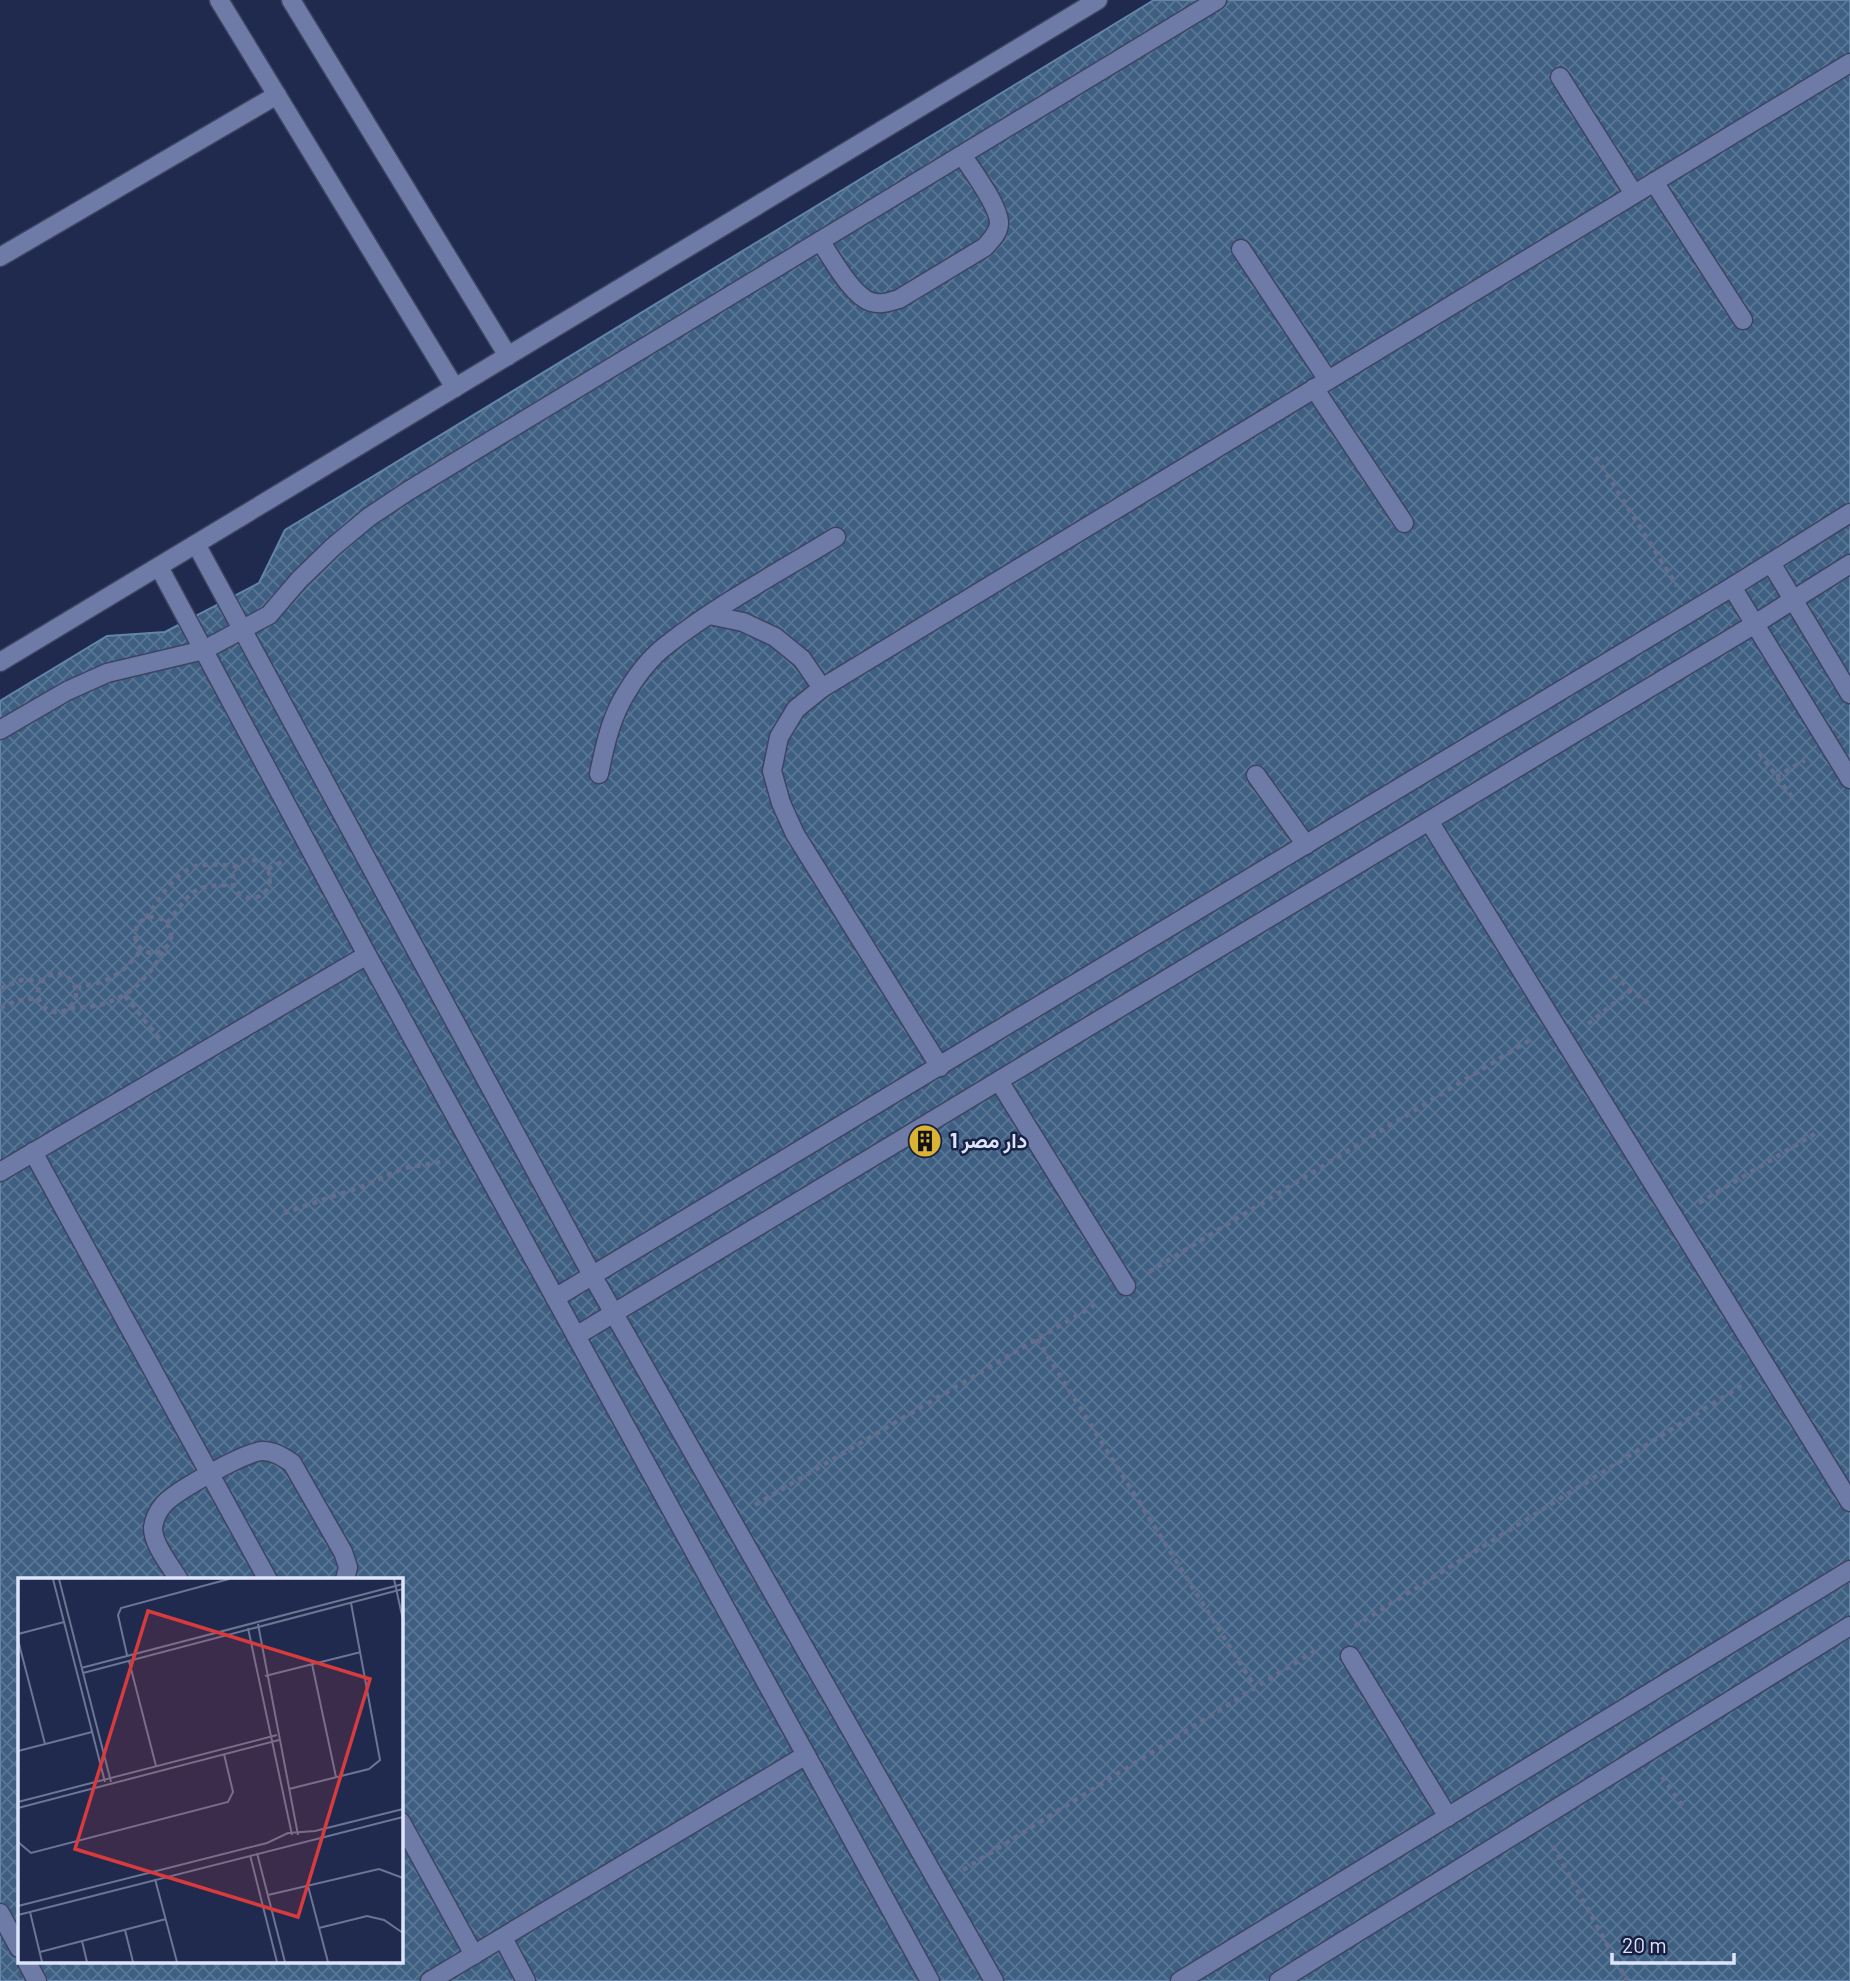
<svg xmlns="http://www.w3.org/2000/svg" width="1850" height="1981" viewBox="0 0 1850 1981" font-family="Barlow,Vazirmatn,sans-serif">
<defs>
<pattern id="building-cross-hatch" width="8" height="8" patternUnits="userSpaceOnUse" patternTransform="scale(1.75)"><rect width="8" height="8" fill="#3e5f81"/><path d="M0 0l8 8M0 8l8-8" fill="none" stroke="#597694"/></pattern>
</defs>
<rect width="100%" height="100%" fill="#202a4e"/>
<path fill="url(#building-cross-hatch)" stroke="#6485aa" stroke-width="2" fill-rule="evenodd" d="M1154,0H1850V1981H0V701L107,636L165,632L259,583L285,530ZM19,1580H401V1962H19Z"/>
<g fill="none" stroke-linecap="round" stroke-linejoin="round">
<defs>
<g id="lane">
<polyline points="1560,77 1634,194"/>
<polyline points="1654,182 1743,320"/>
<path d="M820,241C832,258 852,296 871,302C881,305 889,302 899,299L985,247C991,240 998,234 999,224C1000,207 972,170 962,155"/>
<polyline points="1241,249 1328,380"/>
<polyline points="1314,388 1404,523"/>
<polyline points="709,615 743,622 775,637 802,659 822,688"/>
<path d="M599,774C604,750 609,725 621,702C632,682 649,658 668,644C719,604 781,571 836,537"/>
<polyline points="1256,775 1306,845"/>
<polyline points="999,1081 1126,1286"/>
<path d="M179,1580C171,1566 153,1545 153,1528C154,1518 158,1511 164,1504C176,1491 246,1451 263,1451C274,1451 283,1457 292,1463L343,1552L348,1567L345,1580"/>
<polyline points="1350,1656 1448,1817"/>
<polyline points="503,1938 526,1981"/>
</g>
<g id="street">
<polyline points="219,0 455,388"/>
<polyline points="291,0 508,356"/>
<polyline points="0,257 277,95"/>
<polyline points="196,544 592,1275 994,1981"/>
<polyline points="1771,563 1850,694"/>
<polyline points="159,567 367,955 930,1981"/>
<polyline points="1732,587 1850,779"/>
<polyline points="0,730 67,691 107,673 204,650 269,615 299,580 333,547 369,517 408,491 1217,0"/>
<polyline points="1429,821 1850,1502"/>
<polyline points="940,1067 795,834 781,803 772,771 779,737 796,709 822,688 1850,63"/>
<polyline points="33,1152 268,1580"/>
<polyline points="0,1172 367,955"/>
<polyline points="555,1298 1732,587 1850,513"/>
<polyline points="576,1336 1755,624 1850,564"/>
<polyline points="401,1822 474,1955"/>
<polyline points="0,1913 19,1948"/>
<polyline points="27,1962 37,1981"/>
<polyline points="430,1981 806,1755"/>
<polyline points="1180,1981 1850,1570"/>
<polyline points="1279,1981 1850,1626"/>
</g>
<polyline id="secondary" points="0,662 1098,0"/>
</defs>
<use href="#lane" stroke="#3d4463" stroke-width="21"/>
<use href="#street" stroke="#3d4463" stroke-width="21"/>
<use href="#secondary" stroke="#3d4463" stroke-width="21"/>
<g stroke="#656e8e" stroke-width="4.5" stroke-dasharray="5 5" stroke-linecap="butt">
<polyline points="1596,457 1677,586"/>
<polyline points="1759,753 1795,801"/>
<polyline points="1776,777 1805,760"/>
<circle cx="251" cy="879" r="19"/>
<polyline points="268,869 284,861"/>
<circle cx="153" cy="935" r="18"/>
<path d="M146,918C160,899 176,868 202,865C213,864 225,865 236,866"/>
<path d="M167,923C192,892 190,885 232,885"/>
<circle cx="57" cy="993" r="19"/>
<polyline points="1613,975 1649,1004"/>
<path d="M76,987C111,982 120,976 142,949"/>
<polyline points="0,988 22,980 42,981"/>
<polyline points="125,996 163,1043"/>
<polyline points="0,1008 16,1001 37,998"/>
<path d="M70,1008C118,1008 142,988 166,948"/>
<polyline points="1588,1024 1631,990"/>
<polyline points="1699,1203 1818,1132"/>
<polyline points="284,1213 361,1187 404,1168 447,1161"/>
<polyline points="1149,1272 1530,1040"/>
<polyline points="1037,1339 1255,1687"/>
<polyline points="755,1505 1100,1302"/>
<polyline points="1355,1626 1743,1385"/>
<polyline points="1662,1777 1685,1809"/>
<polyline points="1553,1846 1627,1981"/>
<polyline points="963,1870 1321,1647"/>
</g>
<use href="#lane" stroke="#6e7ba6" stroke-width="18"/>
<use href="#street" stroke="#6e7ba6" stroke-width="18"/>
<use href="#secondary" stroke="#6e7ba6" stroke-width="18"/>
</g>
<defs>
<symbol id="building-disc" viewBox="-11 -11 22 22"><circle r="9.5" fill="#dab333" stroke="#172043"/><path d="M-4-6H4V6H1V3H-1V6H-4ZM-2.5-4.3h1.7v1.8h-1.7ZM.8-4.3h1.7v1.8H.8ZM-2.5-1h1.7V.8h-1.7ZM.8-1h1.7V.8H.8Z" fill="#111"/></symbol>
</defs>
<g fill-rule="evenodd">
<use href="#building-disc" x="906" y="1122" width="38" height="38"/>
</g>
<g text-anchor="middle" stroke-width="5" stroke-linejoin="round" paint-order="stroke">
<g font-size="21" font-weight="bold" fill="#dde5fd" stroke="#172043" text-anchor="start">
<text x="950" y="1148">دار مصر 1</text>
</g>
</g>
<g transform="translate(18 1578)">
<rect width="385" height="385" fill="#202a4e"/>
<path fill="none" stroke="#6c7594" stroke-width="2" d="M35,1L87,204M41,1L93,204M376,1L385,42M240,46L280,257M230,50L274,257M0,56L46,44M0,62L27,166M109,77L100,37L103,30L211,1M111,83L138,188M294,86L318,199M63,90L385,6M65,95L385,11M247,98L343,74M0,173L74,154M271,211L351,191L362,182L333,25M0,224L259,157M0,230L261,162M0,264L13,275L210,224L215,214L206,176M239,275L267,384M232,277L259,384M137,301L159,384M290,308L310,384M250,317L361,291L385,300M0,328L249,265L270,255L297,253L385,231M12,334L24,384M0,337L385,239M301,350L349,338L366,342L385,355M107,352L115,384M64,363L69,384M22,374L148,341"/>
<path fill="#d73b3d" fill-opacity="0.15" stroke="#d73b3d" stroke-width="3.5" d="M130,33L352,101L280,339L57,271Z"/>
<rect width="385" height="385" fill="none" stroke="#dde5fd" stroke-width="3.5"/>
</g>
<path d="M1612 1953v10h122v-10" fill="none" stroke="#dde5fd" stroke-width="3.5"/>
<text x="1622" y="1953" font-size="21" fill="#dde5fd" stroke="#172043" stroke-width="5" paint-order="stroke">20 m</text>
</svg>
